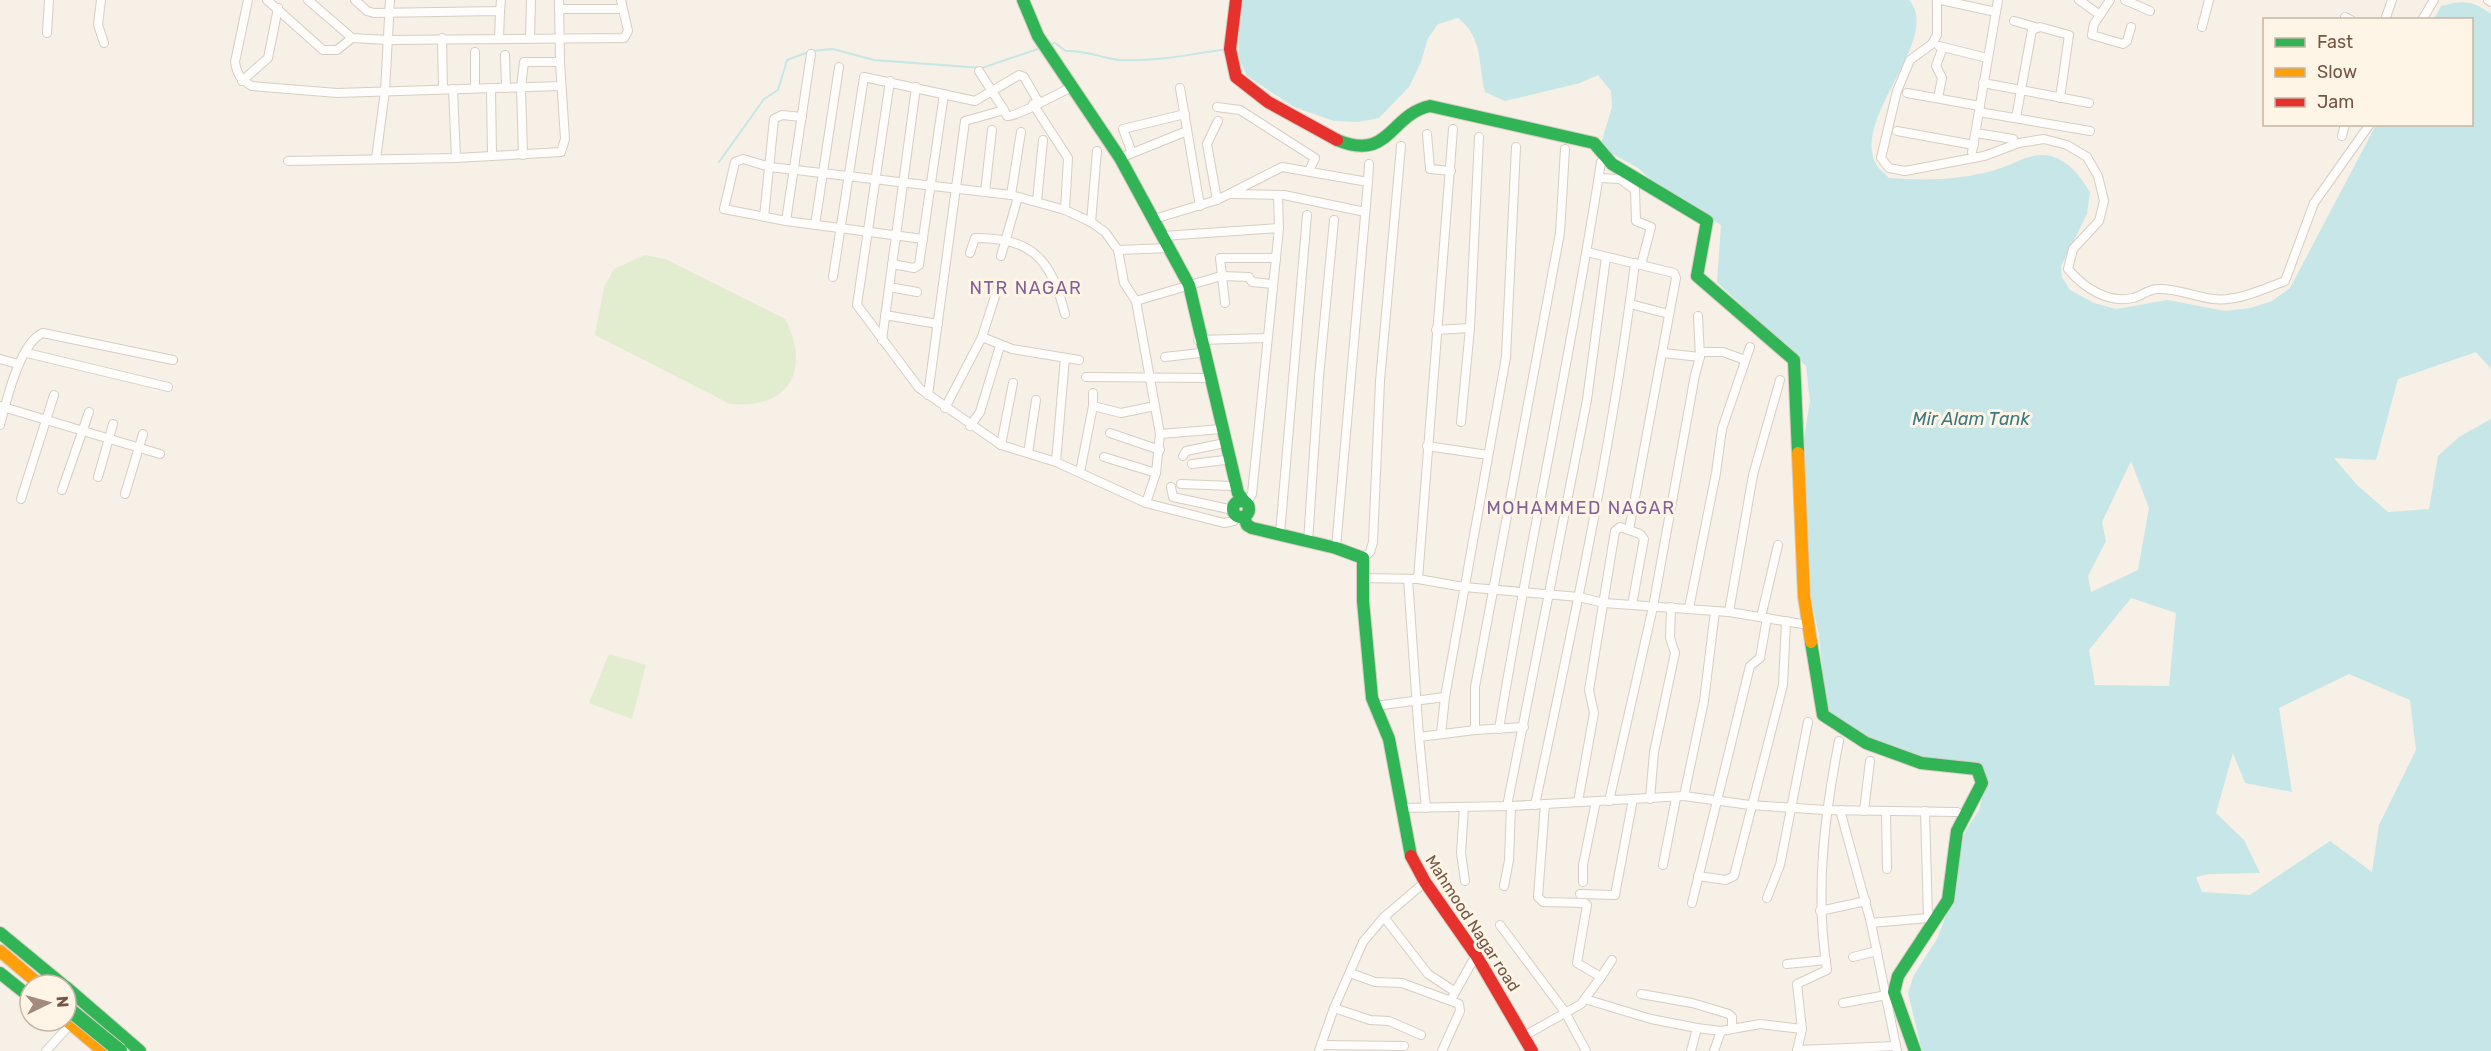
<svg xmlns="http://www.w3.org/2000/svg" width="2491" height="1051" viewBox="0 0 2491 1051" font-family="Rubik,sans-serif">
<rect width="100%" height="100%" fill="#f6f0e6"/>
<g fill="#e2edcf">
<path d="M645,255L665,259L785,319C811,370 790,409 730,404L595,335L604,287L614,269Z"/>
<polygon points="609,654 646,665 632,719 589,703"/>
</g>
<path fill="#c7e6e7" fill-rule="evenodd" d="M1243,0H1909C1942,37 1856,113 1874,160C1876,167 1884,173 1889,178C1925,181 1964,180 1998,169C2016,164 2031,151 2051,156C2070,162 2080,176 2090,192L2087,214L2061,266L2062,277L2070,290L2094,303L2116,309L2168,300L2225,311L2250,308L2272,301L2290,288L2376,125L2472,124V20L2434,19L2441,6C2464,0 2472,0 2491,14V369L2476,352L2398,379L2376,460L2334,458L2357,485L2388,512L2429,509L2438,456L2459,437L2491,419V1051H1922L1908,993L1914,975L1937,939L1951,902L1960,840L1979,810L1986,783L1980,767L1925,760L1882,750L1837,720L1826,707L1819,635L1806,576L1800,464L1810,401L1806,366L1717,282L1721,225L1659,187L1638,168L1600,147L1612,107L1611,91L1598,75L1580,83L1505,101L1485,92C1478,64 1483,37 1458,18L1438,24L1428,38L1421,62L1409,87L1379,118L1358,122L1334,121L1294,107L1247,76L1239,59V19ZM2131,461L2149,508L2138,570L2091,592L2088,576L2106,541L2102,522ZM2131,598L2176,613L2169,686L2095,685L2089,650ZM2349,674L2410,700L2416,750L2379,825L2372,872L2330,841L2250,895L2202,892L2196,877L2209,874L2260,873L2244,840L2216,813L2233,753L2245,783L2292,792L2279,708Z"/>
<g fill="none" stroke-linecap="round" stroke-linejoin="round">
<g stroke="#c7e6e7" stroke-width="2">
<path d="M1052,44L1055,43L1066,51C1085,50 1101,58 1120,60C1156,62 1192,54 1227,49"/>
<polyline points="719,162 764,99 778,90 787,60 811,51 833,49 874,60 982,68 1038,49"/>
</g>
<defs>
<g id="street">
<polyline points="101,0 98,25 104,43"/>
<path d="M248,0L235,62C237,75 241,80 252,86L337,93L561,86"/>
<polyline points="267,0 323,50 337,50 352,38"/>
<polyline points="308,0 352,38 388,40 624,38 628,31 621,0"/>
<polyline points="355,0 367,11 374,13 500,11 499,38"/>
<path d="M1937,0V35L1932,44L1910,60L1897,91L1881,158L1889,168L1905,171L1984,156L2019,143L2044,139L2067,145L2087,157L2098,176L2104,201L2099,221L2073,249L2068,269C2083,287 2108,304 2133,298C2142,296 2148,289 2158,289C2176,288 2196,297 2213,299C2238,302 2263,289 2285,281L2314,203L2370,124"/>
<polyline points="1941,0 1996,12"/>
<polyline points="2079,0 2100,15"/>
<polyline points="2110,0 2094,24 2092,35 2123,44 2127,41 2131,27"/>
<polyline points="2125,0 2150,11"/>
<polyline points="2488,0 2491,2"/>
<polyline points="559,9 622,9"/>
<polyline points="500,11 501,0"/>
<polyline points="2345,17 2351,20"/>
<polyline points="2385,20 2392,0"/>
<polyline points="2422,20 2434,0"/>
<polyline points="2014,21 2035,27"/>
<polyline points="2202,27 2209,0"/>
<polyline points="47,33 49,0"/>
<polyline points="442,38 443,89"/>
<polyline points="530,38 531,0"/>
<polyline points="1939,46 1987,58"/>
<polyline points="475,52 475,88"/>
<polyline points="505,55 506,88"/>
<polyline points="979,71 1004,110"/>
<polyline points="242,81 268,58 278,8"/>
<polyline points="890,81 857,305 919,388 1001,445 1056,462 1146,503 1224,523 1234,521 1238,516"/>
<polyline points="1983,83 2021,90 2032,30 2040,27 2069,35 2060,98"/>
<polyline points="491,88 492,156"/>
<polyline points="1180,88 1200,206"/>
<polyline points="453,89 456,158"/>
<polyline points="1907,93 1980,106"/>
<polyline points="1938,98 1942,78 1936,66 1943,47"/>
<polyline points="1033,104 1068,158 1065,210"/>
<polyline points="1217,107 1240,110 1315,158 1309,171"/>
<polyline points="1979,112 2090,131"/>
<polyline points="2016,118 2021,90 2089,103"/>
<polyline points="1897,131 1974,145"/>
<polyline points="1976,133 2013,139"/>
<polyline points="1427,134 1430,169 1451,171"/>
<polyline points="2342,136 2345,124"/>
<polyline points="1972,152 1998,0"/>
<polyline points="1132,153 1123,129 1185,114"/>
<polyline points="523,155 521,87 524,62 560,62"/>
<polyline points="1120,158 1187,131"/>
<polyline points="376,159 385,91 390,0"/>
<polyline points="288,161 456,158 561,152 565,139 560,62 559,0"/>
<polyline points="1599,178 1620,179 1635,190 1636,221 1651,227 1641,265"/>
<polyline points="985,192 992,130"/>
<polyline points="1232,194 1284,195 1365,212"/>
<polyline points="1011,195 1021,132"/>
<polyline points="1217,200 1207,144 1218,121"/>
<polyline points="1037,201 1043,140"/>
<polyline points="764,217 774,119 782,115 802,117"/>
<polyline points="1154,219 1217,200 1282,167 1368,182 1369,164"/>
<polyline points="786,221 811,54"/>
<polyline points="1091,222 1097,151"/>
<polyline points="815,225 839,67"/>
<polyline points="1163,236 1279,228"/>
<polyline points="923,239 786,221 724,209 735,162 743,159 770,167 1011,195 1065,210 1091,222 1105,232 1118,250 1124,283 1136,301 1160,434 1156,473 1146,503"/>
<polyline points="1118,250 1169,248"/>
<path d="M970,253L975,238C1034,237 1052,262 1065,314"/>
<polyline points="1001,256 1018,197"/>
<polyline points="892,264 914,268 919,265 944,94"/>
<polyline points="833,277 864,77 975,101 1019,75 1024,77 1038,101"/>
<polyline points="889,287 917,292"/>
<polyline points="1136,301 1221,276 1249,277 1252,282 1273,284"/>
<polyline points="1225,303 1220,258 1276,258"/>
<polyline points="1630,304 1669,314"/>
<polyline points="885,315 938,324"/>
<polyline points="1436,330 1470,328"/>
<polyline points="982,337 998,287"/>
<polyline points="882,340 916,87"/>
<polyline points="1198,340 1267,338"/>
<polyline points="1700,352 1723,352 1745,360"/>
<polyline points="27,353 168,387"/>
<polyline points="1663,353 1700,357"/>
<polyline points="1165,357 1200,353"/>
<polyline points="0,359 18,364"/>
<polyline points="1086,377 1205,378"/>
<path d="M928,395L965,121L1004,110L1007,116C1015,118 1060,92 1072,87"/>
<polyline points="0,406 160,454"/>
<polyline points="1093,406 1093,393"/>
<polyline points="945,408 982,337 1012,349 1079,360"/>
<polyline points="1461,422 1470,328 1479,137"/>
<path d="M0,425C6,402 20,342 43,333L173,360"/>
<polyline points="970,426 980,412 1000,346"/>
<polyline points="1110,433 1160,450"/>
<polyline points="1160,434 1222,429"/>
<polyline points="1001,445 1013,383"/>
<polyline points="1427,446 1488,455"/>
<polyline points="1028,453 1036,400"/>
<polyline points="1183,456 1186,451 1220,444"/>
<polyline points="1104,457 1156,473"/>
<polyline points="1056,462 1065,358"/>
<polyline points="1192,464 1225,460"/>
<polyline points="1080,472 1093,406 1121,413 1155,406"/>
<polyline points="98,477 113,424"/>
<polyline points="1181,484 1232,486"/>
<polyline points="1171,487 1173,497 1233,510"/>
<polyline points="62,490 89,412"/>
<polyline points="125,494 143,434"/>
<polyline points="21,499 54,395"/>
<polyline points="1247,503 1252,494 1279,228 1278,195"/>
<polyline points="1629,530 1640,534 1644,539 1632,605"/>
<polyline points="1280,534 1307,215"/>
<polyline points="1308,542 1319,377 1334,220"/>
<polyline points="1336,548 1368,182"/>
<polyline points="1363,558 1370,552 1373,542 1380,381 1401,146"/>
<polyline points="1363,578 1418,579 1464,587 1579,597 1604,603 1729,612 1802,624"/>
<polyline points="1408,579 1419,737"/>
<polyline points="1418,579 1453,129"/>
<polyline points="1689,608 1716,473 1722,429 1750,347"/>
<polyline points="1729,612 1753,475 1780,380"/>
<polyline points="1761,617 1778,545"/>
<polyline points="1374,706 1445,697"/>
<polyline points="1524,727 1475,730 1475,687 1560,233 1565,149"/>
<path d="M1499,729C1530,539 1572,352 1601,162"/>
<polyline points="1441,734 1445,697 1506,357 1516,147"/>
<polyline points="1684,796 1704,701 1715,611"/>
<polyline points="1650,799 1654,752 1675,653 1670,638 1671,607"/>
<polyline points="1609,801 1653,607 1695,375 1700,357 1698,316"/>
<polyline points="1578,802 1594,713 1589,690 1615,531 1620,527 1629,530 1676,278 1674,273 1587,252"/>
<path d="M1535,805C1573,625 1612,446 1635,263"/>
<polyline points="1507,806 1587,400 1606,257"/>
<polyline points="1464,807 1461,853 1465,881"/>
<polyline points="1401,808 1511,806 1684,796 1750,805 1825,810 1957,812"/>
<polyline points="1426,808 1419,737 1475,730"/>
<polyline points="1840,810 1871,923 1897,1051"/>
<polyline points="1864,811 1870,761"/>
<polyline points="1886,812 1887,869"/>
<polyline points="1663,865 1676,798"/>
<polyline points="1698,876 1726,880 1734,876 1783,685 1786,621"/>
<polyline points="1583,882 1583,865 1596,801"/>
<polyline points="1504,886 1509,860 1511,806"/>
<polyline points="1580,894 1615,895 1633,799"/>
<polyline points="1767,898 1780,865 1808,722"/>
<polyline points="1692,903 1750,666 1760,658 1767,618"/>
<polyline points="1820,911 1866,901"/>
<polyline points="1384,917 1428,974 1454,991"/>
<polyline points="1871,923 1928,918 1925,811"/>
<polyline points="1500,925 1565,1012 1586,1051"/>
<polyline points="1853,957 1877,951"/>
<polyline points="1787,964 1826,960"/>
<polyline points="1350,973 1375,982 1402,983 1459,1004 1460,1011 1442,1051"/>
<polyline points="1601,977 1612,960"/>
<polyline points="1641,994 1692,1003 1729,1014 1732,1017 1732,1029"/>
<polyline points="1453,996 1476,955"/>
<polyline points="1585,999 1651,1019 1697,1028 1721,1031 1760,1024 1802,1029"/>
<polyline points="1843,1003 1887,995"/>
<polyline points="1334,1008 1370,1020 1389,1021 1421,1035"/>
<polyline points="1524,1036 1581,1004 1601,977 1577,963 1587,905 1585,903 1543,902 1538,897 1545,804"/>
<polyline points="1321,1045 1404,1046"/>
<polyline points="1797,1050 1896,1046"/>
<polyline points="46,1051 67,1028"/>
<polyline points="1319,1051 1334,1008 1363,942 1384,917 1425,882"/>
<polyline points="1691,1051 1697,1028"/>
<polyline points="1714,1051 1721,1031"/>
<path d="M1797,1051L1802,1029L1797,984L1827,970C1815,893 1824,817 1839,741"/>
</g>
<g id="fast">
<polyline points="1023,0 1038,36 1120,158 1189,285 1238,493 1244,501"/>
<path d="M1337,140C1390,162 1389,115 1430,106L1594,143L1612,164L1707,221L1697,276L1794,360L1798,453"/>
<circle cx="1241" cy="509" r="8"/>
<polyline points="1244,517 1247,525 1252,528 1336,548 1363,558 1363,601 1372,698 1389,739 1411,856"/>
<polyline points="1811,642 1823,715 1866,743 1921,763 1977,769 1982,783 1957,831 1948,900 1898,976 1894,992 1915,1051"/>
<polyline points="0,933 63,985"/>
<polyline points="0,973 30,997"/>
<polyline points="66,987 140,1051"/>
</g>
<g id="slow">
<polyline points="1798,453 1804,596 1811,642"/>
<polyline points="0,951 40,985"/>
<polyline points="66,1020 103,1051"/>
</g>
<g id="jam">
<polyline points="1236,0 1230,49 1236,77 1268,102 1337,140"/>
<polyline points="1411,856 1425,882 1476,955 1532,1051"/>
</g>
</defs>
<use href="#street" stroke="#d7cdc4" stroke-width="10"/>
<use href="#fast" stroke="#d7ccc2" stroke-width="14"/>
<use href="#slow" stroke="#d7ccc2" stroke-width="14"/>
<use href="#jam" stroke="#d7ccc2" stroke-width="14"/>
<use href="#street" stroke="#fefdfb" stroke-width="8"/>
<use href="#fast" stroke="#30b455" stroke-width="12"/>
<use href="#slow" stroke="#ff9f0a" stroke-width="12"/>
<use href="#jam" stroke="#e5322d" stroke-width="12"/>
<defs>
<polyline id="fast-bridge" points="66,1007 120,1051"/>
</defs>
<use href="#fast-bridge" stroke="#d5cac3" stroke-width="16" stroke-linecap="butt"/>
<use href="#fast-bridge" stroke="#30b455" stroke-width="14"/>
</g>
<g text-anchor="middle" stroke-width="6" stroke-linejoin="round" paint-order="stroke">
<g font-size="16" fill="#755545" stroke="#fff5e6">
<text transform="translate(1473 923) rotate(57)" y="6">Mahmood Nagar road</text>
</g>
<g font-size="18" letter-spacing="1.5" fill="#846099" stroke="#fff5e6">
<text x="1026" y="294">NTR NAGAR</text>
<text x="1581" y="514">MOHAMMED NAGAR</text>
</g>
<g font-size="18" font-style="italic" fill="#3b7983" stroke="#fff5e6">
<text x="1971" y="425">Mir Alam Tank</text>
</g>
</g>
<rect x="2263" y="18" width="210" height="108" fill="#fff5e6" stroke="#c8b5a6" stroke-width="1.5"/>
<rect x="2275" y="38" width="30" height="9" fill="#30b455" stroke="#c8b5a6" stroke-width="1.5"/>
<text x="2317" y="48" font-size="18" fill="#755545">Fast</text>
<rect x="2275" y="68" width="30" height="9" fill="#ff9f0a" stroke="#c8b5a6" stroke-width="1.5"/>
<text x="2317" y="78" font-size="18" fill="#755545">Slow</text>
<rect x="2275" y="98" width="30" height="9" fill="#e5322d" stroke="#c8b5a6" stroke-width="1.5"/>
<text x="2317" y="108" font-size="18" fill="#755545">Jam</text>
<g transform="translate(48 1003) rotate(85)"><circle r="28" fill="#fff5e6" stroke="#c8b5a6" stroke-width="1.5"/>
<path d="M0-4.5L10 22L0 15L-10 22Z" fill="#a28b7d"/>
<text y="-9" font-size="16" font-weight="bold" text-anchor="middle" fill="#755545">N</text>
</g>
</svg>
